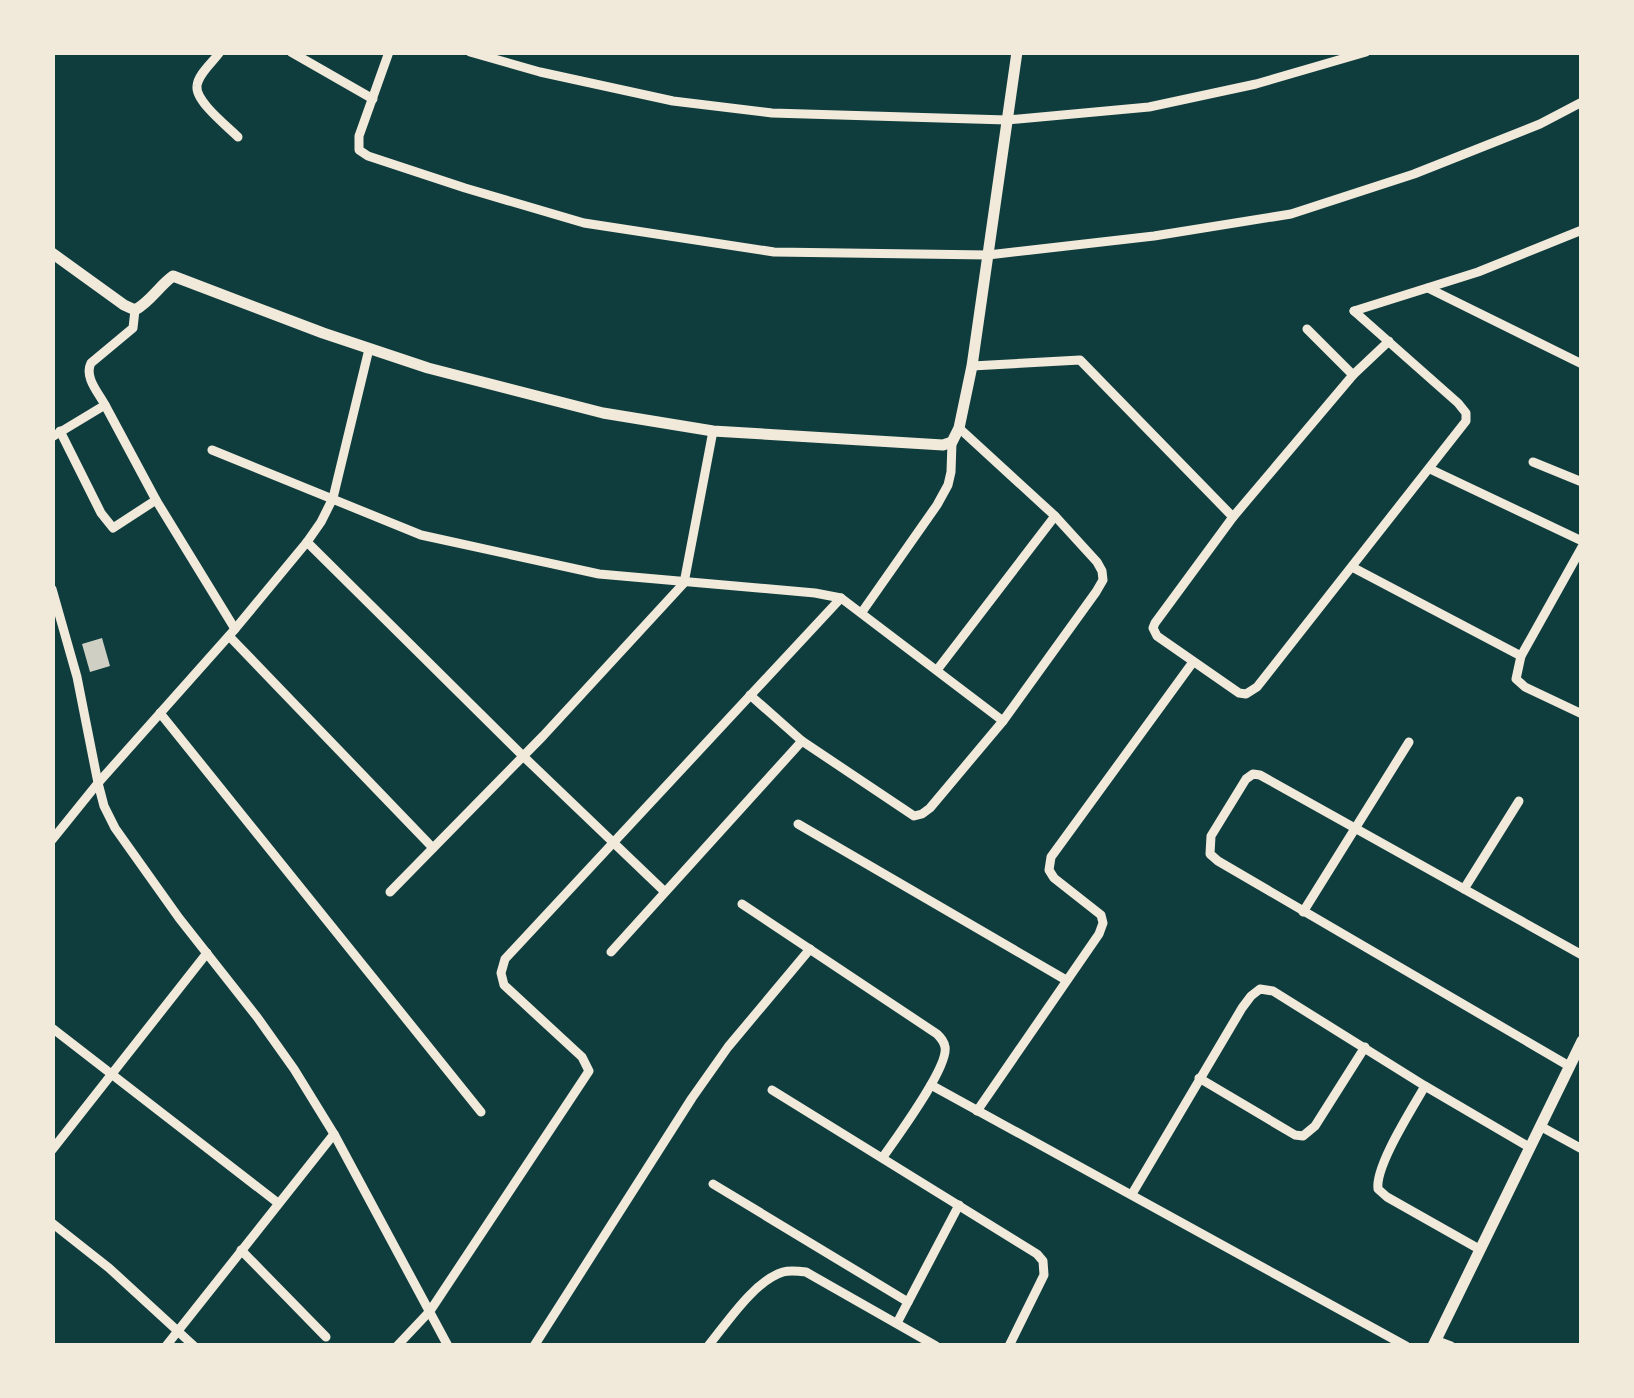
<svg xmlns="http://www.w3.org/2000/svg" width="1634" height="1398" viewBox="0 0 1634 1398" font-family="Cabin,sans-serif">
<rect width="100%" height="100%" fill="#0f3d3e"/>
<polygon fill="#cfcfc3" points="102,638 110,666 90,672 82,644"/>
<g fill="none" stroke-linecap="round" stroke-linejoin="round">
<g stroke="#f1e9da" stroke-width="9">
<path d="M220,52C213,62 198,74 197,86C195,101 227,126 238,137"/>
<polyline points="291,52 373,99"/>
<polyline points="389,52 359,136 359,150 368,156 465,188 584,223 774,252 988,255 1154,236 1291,214 1414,174 1540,124 1582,102"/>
<polyline points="470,52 540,72 673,101 772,113 1007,120 1149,107 1256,84 1366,52"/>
<polyline points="1428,288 1582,364"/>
<polyline points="1354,311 1458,403 1466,413 1466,421 1257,687 1246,694 1239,693 1157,636 1153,628 1155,623 1233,517 1353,375 1389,341"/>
<polyline points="1354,311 1478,272 1582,230"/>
<polyline points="1307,329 1353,375"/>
<polyline points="972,366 1080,360 1233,517"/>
<path d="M105,405C98,392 84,377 91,363L133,328L135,310"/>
<polyline points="60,431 101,513 113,528 156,500"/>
<polyline points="52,437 105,405 156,500 235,629"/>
<polyline points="212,450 421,535 599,574 815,593 841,598 1003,721"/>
<polyline points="1533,462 1582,482"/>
<polyline points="1430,469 1582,541"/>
<polyline points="307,542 523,756 665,892"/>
<polyline points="1582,547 1521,656 1516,679 1525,687 1582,714"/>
<polyline points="1352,567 1521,656"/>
<polyline points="52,589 77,677 98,783 104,806 115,828 179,918 257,1017 294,1069 334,1134 448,1346"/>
<polyline points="862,612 937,505 948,485 951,472 952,442"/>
<polyline points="229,636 433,848"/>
<polyline points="937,670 1055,516"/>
<polyline points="750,695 802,741 914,816 922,814 930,808 1003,721 1096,592 1103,580 1102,571 1097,562 1055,516 959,428"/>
<polyline points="160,713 481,1112"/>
<polyline points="798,824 1066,980"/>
<polyline points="52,840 98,783 235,629 307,542 321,522 333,498 369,349"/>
<polyline points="1464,889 1519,801"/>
<polyline points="390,892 543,736 684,583 713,431"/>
<path d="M742,904L937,1034C941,1038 944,1041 945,1047C949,1067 896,1138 883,1157"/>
<polyline points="1303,912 1409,742"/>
<polyline points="611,952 802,741"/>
<polyline points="52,1028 278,1203"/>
<polyline points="1569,1066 1218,861 1210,854 1211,836 1246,779 1253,774 1260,775 1582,955"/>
<polyline points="1199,1078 1295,1135 1303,1136 1315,1126 1365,1047"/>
<polyline points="931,1085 1406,1346"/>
<path d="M1425,1086C1412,1109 1375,1166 1378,1189L1387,1197L1479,1249"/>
<polyline points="772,1090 1037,1254 1043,1261 1044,1275 1009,1346"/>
<polyline points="977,1111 1099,934 1103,923 1101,915 1054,878 1049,870 1051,857 1193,662"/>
<polyline points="1540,1126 1582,1149"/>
<polyline points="52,1150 207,953"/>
<polyline points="713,1184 908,1302"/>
<polyline points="1132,1194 1242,1008 1251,996 1260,989 1273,991 1425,1086 1529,1147"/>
<polyline points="52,1223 109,1268 194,1346"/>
<polyline points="241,1250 326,1337"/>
<polyline points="897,1323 959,1205"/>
<polyline points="1435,1340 1451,1346"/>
<polyline points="166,1346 334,1134"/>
<polyline points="397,1346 430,1311 589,1071 582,1057 504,985 501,973 505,959 841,598"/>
<polyline points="534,1346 692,1098 728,1047 810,949"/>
<path d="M708,1346C727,1323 754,1281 783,1272C790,1270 798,1271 806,1272L936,1346"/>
</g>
<g stroke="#f1e9da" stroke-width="11">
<path d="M52,253L124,305L135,310C151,301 159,286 173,276L323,333L428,368L603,413L713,431L943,445L952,442L959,428L972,366L1017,52"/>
<polyline points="1433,1346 1582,1041"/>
</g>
</g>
<rect width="1634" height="1398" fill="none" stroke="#f1e9da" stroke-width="110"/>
</svg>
